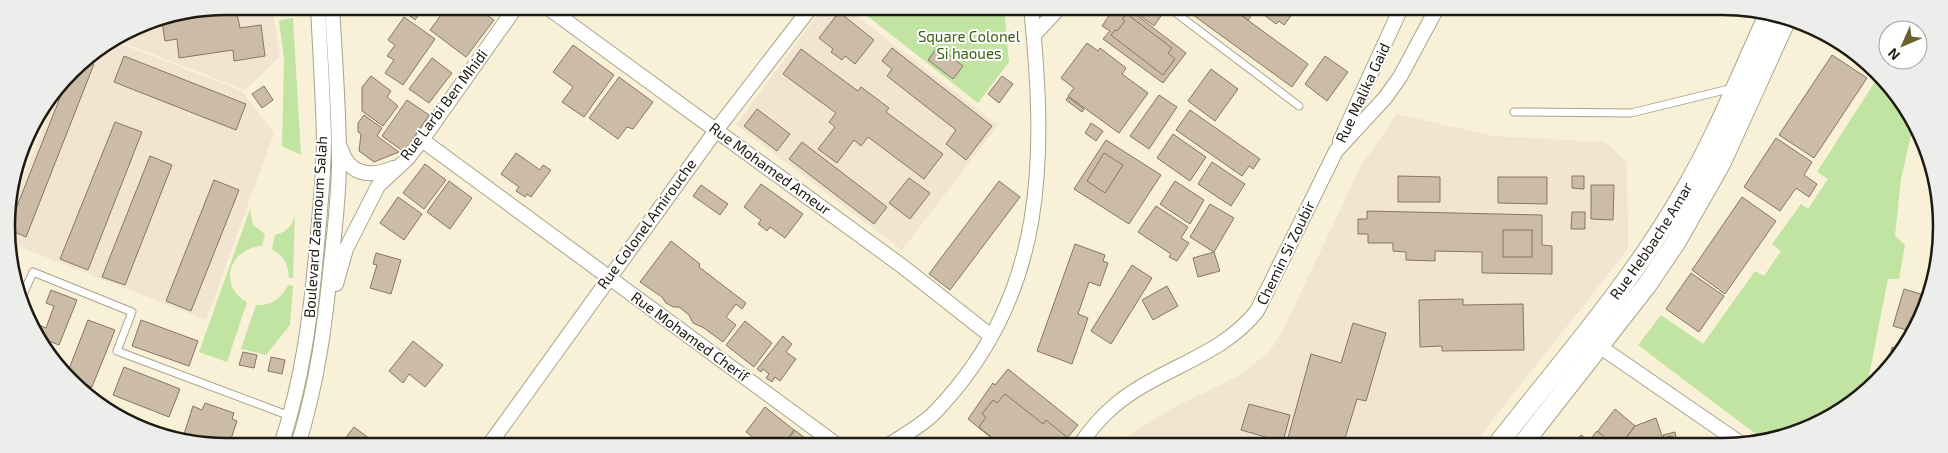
<svg xmlns="http://www.w3.org/2000/svg" width="1948" height="453" viewBox="0 0 1948 453" font-family="'Exo 2',sans-serif">
<rect width="100%" height="100%" fill="#f8f1d7"/>
<g fill="#f1e5d1">
<polygon points="227,6 272,6 280,56 245,90 122,42 125,34 142,23"/>
<polygon points="823,7 845,7 998,125 902,250 736,125"/>
<polygon points="113,41 242,91 274,133 206,320 10,243 7,218 57,93 81,61"/>
<polygon points="1397,114 1493,136 1605,142 1627,162 1628,249 1473,445 1113,445 1171,409 1240,375 1269,352 1281,334 1361,166"/>
</g>
<g fill="#c2e4a2">
<polygon points="856,7 1004,7 1009,62 978,103"/>
<polygon points="293,18 301,155 282,146 284,60 279,20"/>
<polygon points="1878,77 1896,93 1913,127 1901,179 1895,236 1905,245 1899,279 1888,279 1866,391 1819,424 1765,441 1638,345 1661,315 1703,344 1755,271 1764,276 1781,251 1772,244 1801,204 1808,209 1828,179 1817,172"/>
<path d="M250,209L253,225L265,234L262,246C230,247 217,286 247,302L227,362L199,352Z"/>
<path d="M295,212L293,278H289C288,264 284,256 272,249L275,235C287,232 294,225 295,212Z"/>
<path d="M288,285L293,286L290,325L266,355L241,349L256,305C271,306 281,299 288,285Z"/>
</g>
<g fill="#ccbba6" stroke="#867662">
<polygon points="226,6 253,6 236,9 240,28 261,25 265,56 234,61 233,50 179,58 177,39 165,41 162,22 219,14 218,8"/>
<polygon points="397,6 425,7 415,20"/>
<polygon points="447,7 475,7 494,20 466,57 430,30"/>
<polygon points="480,7 496,7 490,14"/>
<polygon points="1115,7 1126,7 1186,53 1163,83 1103,39 1110,31 1102,26"/>
<polygon points="1128,7 1156,7 1163,13 1154,26"/>
<polygon points="1182,7 1242,8 1238,13 1308,64 1292,87"/>
<polygon points="1243,8 1297,8 1284,25 1279,21 1276,24 1256,9 1248,20 1239,13"/>
<polygon points="839,12 874,40 855,64 845,56 842,60 831,52 833,49 819,38"/>
<polygon points="1127,14 1172,48 1168,53 1175,59 1163,75 1111,35 1115,30 1117,31 1125,21 1122,19"/>
<polygon points="404,17 435,39 403,85 385,73 394,60 387,56 395,45 388,40"/>
<polygon points="1087,43 1098,51 1100,48 1126,68 1122,74 1148,93 1119,133 1068,96 1074,88 1061,78"/>
<polygon points="573,45 614,75 584,117 562,102 573,87 553,72"/>
<polygon points="938,46 963,66 953,79 928,60"/>
<polygon points="892,48 992,126 966,160 946,144 956,130 887,76 892,69 882,61"/>
<polygon points="801,49 858,91 861,87 889,108 886,112 943,154 924,179 868,137 861,146 854,140 837,163 818,149 835,127 829,122 836,113 783,74"/>
<polygon points="1832,55 1867,78 1814,158 1779,135"/>
<polygon points="124,56 246,104 236,130 114,82"/>
<polygon points="1325,56 1348,72 1327,101 1305,84"/>
<polygon points="432,58 452,73 429,103 409,89"/>
<polygon points="83,60 94,64 26,237 8,229 67,80"/>
<polygon points="1211,69 1238,89 1215,121 1188,101"/>
<polygon points="371,76 391,91 387,97 398,106 383,126 362,111 362,87"/>
<polygon points="1002,76 1013,84 999,103 988,94"/>
<polygon points="619,77 653,102 633,129 627,127 618,139 589,118"/>
<polygon points="264,86 273,100 262,108 252,94"/>
<polygon points="1159,95 1177,107 1149,149 1130,136"/>
<polygon points="1068,97 1084,109 1082,112 1066,100"/>
<polygon points="407,100 429,115 404,152 382,136"/>
<polygon points="757,109 790,134 777,151 744,126"/>
<polygon points="1190,110 1260,159 1253,169 1249,166 1242,176 1176,130"/>
<polygon points="364,115 382,128 377,136 399,152 374,162 359,151 361,134 358,132 358,123"/>
<polygon points="115,122 142,132 88,270 60,259"/>
<polygon points="1091,123 1103,131 1096,141 1085,133"/>
<polygon points="1173,134 1206,157 1190,181 1157,158"/>
<polygon points="1776,138 1812,162 1804,175 1817,184 1809,197 1796,188 1780,211 1744,187"/>
<polygon points="1106,140 1161,175 1129,224 1074,189"/>
<polygon points="26,142 27,156 21,157"/>
<polygon points="802,142 887,207 874,224 789,159"/>
<polygon points="516,153 540,170 543,165 551,170 531,197 527,194 525,197 516,191 519,187 501,174"/>
<polygon points="1104,153 1123,165 1105,193 1087,181"/>
<polygon points="150,156 172,165 125,285 102,277"/>
<polygon points="1212,162 1245,184 1231,206 1198,184"/>
<polygon points="425,164 446,180 424,209 403,193"/>
<polygon points="1398,176 1440,177 1440,202 1398,202"/>
<polygon points="1572,176 1584,176 1584,189 1572,188"/>
<polygon points="1498,177 1547,177 1547,204 1498,203"/>
<polygon points="909,178 930,193 910,219 889,203"/>
<polygon points="214,180 239,190 191,311 166,301"/>
<polygon points="449,181 472,198 450,229 427,212"/>
<polygon points="999,181 1020,197 950,290 929,274"/>
<polygon points="1175,181 1204,200 1190,224 1160,204"/>
<polygon points="761,184 803,214 785,238 770,227 767,231 758,224 761,220 744,207"/>
<polygon points="701,185 728,204 720,215 693,196"/>
<polygon points="1591,185 1614,185 1613,220 1591,219"/>
<polygon points="1936,189 1937,208 1931,207"/>
<polygon points="398,197 422,214 404,240 380,223"/>
<polygon points="1742,197 1776,221 1725,294 1692,270"/>
<polygon points="1210,204 1234,218 1214,252 1190,237"/>
<polygon points="1156,206 1188,227 1181,238 1189,243 1177,261 1169,257 1171,254 1138,232"/>
<polygon points="1367,211 1542,215 1542,245 1552,246 1552,274 1482,273 1482,252 1435,251 1435,261 1406,260 1406,252 1393,251 1393,243 1368,243 1368,234 1358,234 1358,219 1367,219"/>
<polygon points="1572,212 1585,212 1585,229 1571,229"/>
<rect x="1503" y="230" width="29" height="27"/>
<polygon points="671,241 700,264 699,267 746,303 742,309 736,304 726,317 736,325 723,342 704,328 693,323 689,315 679,307 673,307 666,303 662,297 640,282"/>
<polygon points="1075,244 1105,255 1103,261 1108,263 1100,286 1089,282 1078,314 1088,318 1072,364 1037,351"/>
<polygon points="1214,252 1220,271 1198,277 1193,258"/>
<polygon points="376,253 401,260 391,294 370,288 377,265 373,264"/>
<polygon points="1132,265 1152,278 1111,344 1091,331"/>
<polygon points="1691,273 1724,296 1699,332 1666,309"/>
<polygon points="1167,286 1178,306 1153,320 1142,300"/>
<polygon points="1904,289 1927,296 1919,324 1913,332 1893,326"/>
<polygon points="51,290 77,300 59,345 41,338 37,330 39,325 46,328 54,306 46,303"/>
<polygon points="1463,299 1463,305 1523,304 1524,350 1442,351 1442,346 1420,347 1419,300"/>
<polygon points="88,320 115,330 92,387 73,379 67,374"/>
<polygon points="141,320 198,341 189,366 132,346"/>
<polygon points="745,321 772,343 754,367 726,345"/>
<polygon points="1353,323 1386,333 1366,401 1357,399 1343,445 1286,445 1311,354 1341,363"/>
<polygon points="783,336 792,344 786,352 796,359 780,381 775,377 772,382 766,378 769,374 763,369 761,372 757,369"/>
<polygon points="413,341 443,365 425,387 409,374 403,383 389,371"/>
<polygon points="1892,347 1901,350 1887,369"/>
<polygon points="243,352 257,355 254,368 239,365"/>
<polygon points="271,357 285,360 282,374 268,371"/>
<polygon points="124,367 180,389 169,417 113,395"/>
<polygon points="1008,369 1078,425 1063,443 1065,445 1000,445 968,419 993,383 995,385"/>
<polygon points="1005,394 1043,424 1046,420 1068,438 1063,443 1065,445 1001,445 979,427 986,417 982,414 993,400 997,403"/>
<polygon points="205,403 234,413 232,419 237,421 229,445 197,445 190,442 192,436 184,434 193,406 202,410"/>
<polygon points="1249,404 1290,415 1283,442 1241,430"/>
<polygon points="765,407 794,430 782,445 763,445 746,432"/>
<polygon points="1615,409 1635,426 1620,445 1612,441 1609,445 1587,445"/>
<polygon points="1656,418 1665,445 1625,445 1623,442 1635,426"/>
<polygon points="354,427 378,445 340,445"/>
<polygon points="795,430 813,445 784,445"/>
<polygon points="1597,431 1611,442 1609,445 1586,444"/>
<polygon points="1675,432 1677,445 1665,445 1663,435"/>
<polygon points="1581,435 1589,441 1587,445 1572,445"/>
<circle cx="1670" cy="440" r="4"/>
<polygon points="923,438 926,443 935,439 945,445 913,445"/>
</g>
<g fill="none" stroke-linecap="round" stroke-linejoin="round">
<defs>
<g id="service">
<polyline points="1168,7 1299,106"/>
<polyline points="1514,112 1631,113 1733,88"/>
<polyline points="21,299 33,272 132,312 117,351 290,416"/>
</g>
<g id="minor">
<polyline points="547,7 902,266 991,336"/>
<polyline points="1034,35 1060,7"/>
<polyline points="422,140 837,445"/>
<polyline points="1340,141 1401,8"/>
<path d="M341,149C349,175 370,178 393,168"/>
<polyline points="336,284 346,249 378,186 407,159 422,140 516,7"/>
<polyline points="1599,346 1743,445"/>
<path d="M281,445C303,379 311,313 317,244C320,209 324,174 324,139C323,95 320,50 318,6"/>
<path d="M298,445C317,385 325,325 331,263C335,229 339,195 339,161C339,110 335,58 332,6"/>
<polyline points="489,445 717,129 811,7"/>
<path d="M889,445C905,434 925,424 938,409C1048,292 1046,157 1031,7"/>
<path d="M1080,445C1089,431 1102,416 1115,405C1159,368 1221,357 1257,311L1336,151L1385,98L1400,77L1437,8"/>
</g>
<g id="secondary">
<path id="s1" d="M1497,445C1561,363 1632,283 1684,192C1717,136 1741,74 1769,14"/>
<polyline points="1522,445 1647,285 1676,242 1721,163 1786,20"/>
</g>
</defs>
<use href="#service" stroke="#aaa38b" stroke-width="9"/>
<use href="#minor" stroke="#aaa38b" stroke-width="16"/>
<use href="#secondary" stroke="#aaa38b" stroke-width="21"/>
<use href="#service" stroke="#fff" stroke-width="7"/>
<use href="#minor" stroke="#fff" stroke-width="14"/>
<use href="#secondary" stroke="#fff" stroke-width="19"/>
</g>
<g text-anchor="middle" stroke-width="4" stroke-linejoin="round" paint-order="stroke">
<g font-size="15" fill="#3e5e13" stroke="#fff">
<text x="969" y="42">Square Colonel<tspan x="969" dy="17">Si haoues</tspan></text>
</g>
<g font-size="15" fill="#1d1a11" stroke="#fff">
<text transform="translate(1363 93) rotate(-65)" y="5">Rue Malika Gaid</text>
<text transform="translate(444 105) rotate(-53)" y="5">Rue Larbi Ben Mhidi</text>
<text transform="translate(770 169) rotate(36)" y="5">Rue Mohamed Ameur</text>
<text transform="translate(647 224) rotate(-54)" y="5">Rue Colonel Amirouche</text>
<text transform="translate(316 227) rotate(-86)" y="5">Boulevard Zaamoum Salah</text>
<text dy="5" stroke="none"><textPath href="#s1" startOffset="256">Rue Hebbache Amar</textPath></text>
<text transform="translate(1286 253) rotate(-64)" y="5">Chemin Si Zoubir</text>
<text transform="translate(690 337) rotate(36)" y="5">Rue Mohamed Cherif</text>
</g>
</g>
<path d="M0 0H1948V453H0ZM226 15H1722A211 211 0 0 1 1933 226V227A211 211 0 0 1 1722 438H226A211 211 0 0 1 15 227V226A211 211 0 0 1 226 15Z" fill="#ededec" fill-rule="evenodd"/>
<path fill="none" stroke="#1d1a11" stroke-width="2.5" d="M226 15H1722A211 211 0 0 1 1933 226V227A211 211 0 0 1 1722 438H226A211 211 0 0 1 15 227V226A211 211 0 0 1 226 15Z"/>
<g transform="translate(1903 45) rotate(225)"><circle r="24" fill="#ffffff" stroke="#a5a3a0"/>
<path d="M0-4L9 19L0 12L-9 19Z" fill="#6d622f"/>
<text y="-8" font-size="14" font-weight="bold" text-anchor="middle" fill="#1d1a11">N</text>
</g>
</svg>
